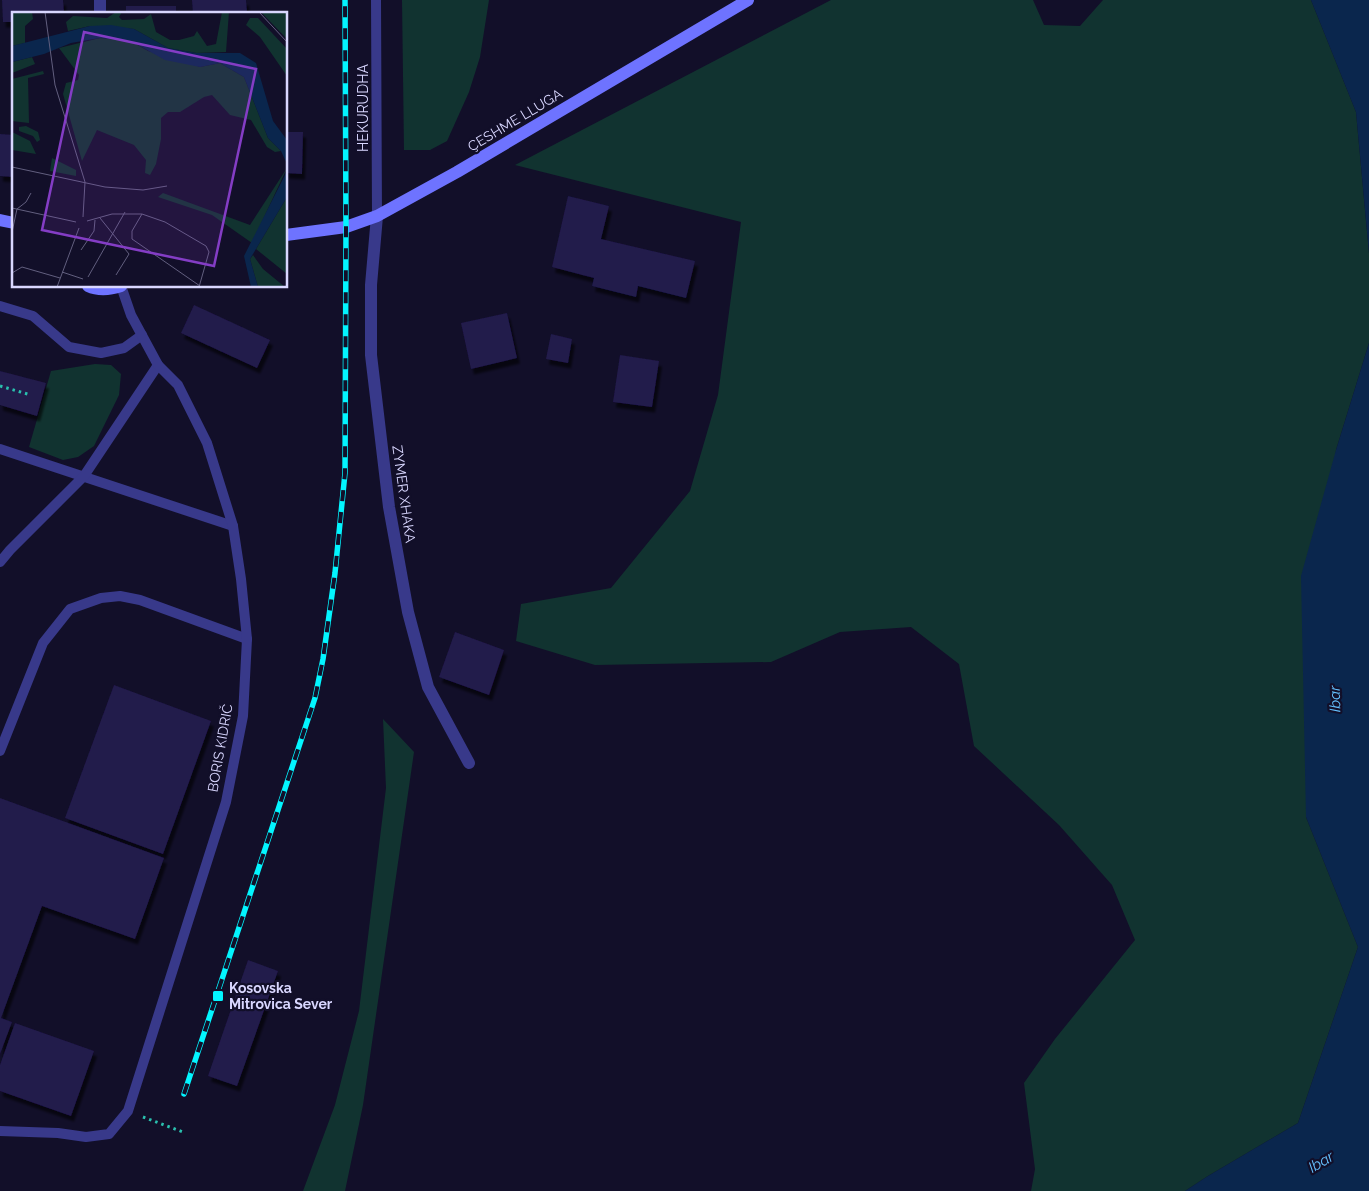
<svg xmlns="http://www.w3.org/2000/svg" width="1369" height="1191" viewBox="0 0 1369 1191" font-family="Raleway,sans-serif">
<defs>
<filter id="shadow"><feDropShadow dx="3" dy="5.5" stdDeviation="1" flood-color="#0009"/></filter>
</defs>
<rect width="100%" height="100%" fill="#120f29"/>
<g fill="#113330">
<polygon points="402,0 489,0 480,57 469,92 447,141 430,150 404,150"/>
<polygon points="831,0 1033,0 1044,25 1080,26 1103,0 1311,0 1356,112 1369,253 1369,343 1336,450 1306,817 1358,947 1298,1123 1208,1176 1185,1191 1031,1191 1035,1169 1024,1083 1055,1039 1135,940 1112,885 1059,825 974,746 959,664 911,627 840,632 771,662 595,665 516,641 521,604 611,588 690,491 718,395 741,222 515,165"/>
<polygon points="95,364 111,365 121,374 119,395 94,446 78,457 63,460 29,447 51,371"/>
<polygon points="383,719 414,752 363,1105 345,1191 303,1191 335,1105 359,1011 386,788"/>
</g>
<g fill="#0a264d">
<polygon points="1311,0 1369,0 1369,253 1356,112"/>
<polygon points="1369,343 1369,1191 1185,1191 1208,1176 1298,1123 1358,947 1306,817 1301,576 1336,450"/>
</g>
<g fill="#211a4b" filter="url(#shadow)">
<polygon points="2,0 63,0 64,14 14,14 14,22 3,22"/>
<polygon points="192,0 246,0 247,13 193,14"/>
<rect x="126" y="6" width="50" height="8"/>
<polygon points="286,132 303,132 302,174 286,173"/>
<polygon points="0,134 14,135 14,177 0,176"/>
<polygon points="568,196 609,206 601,239 695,261 686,298 638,286 636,297 592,286 594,278 552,267"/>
<polygon points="194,305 270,340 257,368 181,333"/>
<polygon points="507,313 517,358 471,369 461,323"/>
<polygon points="551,334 572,339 568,363 546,359"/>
<polygon points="620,355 659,361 652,407 613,402"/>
<polygon points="0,371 46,383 37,416 0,405"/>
<polygon points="455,632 504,650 489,695 439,677"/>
<polygon points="114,685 211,721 163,854 65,818"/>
<polygon points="0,798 164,858 135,939 42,906 1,1018 12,1022 0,1054"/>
<polygon points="248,960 278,971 237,1086 208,1076"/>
<polygon points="15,1023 94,1051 71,1116 0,1091 0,1065"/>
</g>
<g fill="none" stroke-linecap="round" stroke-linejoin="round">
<g stroke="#2ac0ae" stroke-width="3" stroke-dasharray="2.5 4" stroke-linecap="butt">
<polyline points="0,386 31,395"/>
<polyline points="143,1117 183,1132"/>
</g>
<g stroke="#38398a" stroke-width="10">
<polyline points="376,0 377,216"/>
<polyline points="0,306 33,316 69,347 101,353 124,348 142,335"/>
<polyline points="0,449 233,526"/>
<polyline points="0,562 10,550 84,476 158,365"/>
<polyline points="0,751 43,643 70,609 101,598 120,596 140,600 247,639"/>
<polyline points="0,1131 58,1133 86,1137 109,1134 128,1111 226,802 243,716 247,639 241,579 233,526 207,443 178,385 158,365 131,315 121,286"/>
</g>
<g stroke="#38398a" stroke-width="12">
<polyline points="100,14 100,0"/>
<polyline points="377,216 371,285 371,355 389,507 408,612 428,687 469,763"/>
</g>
<g stroke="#6e73ff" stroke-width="12">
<polyline points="0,220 14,223"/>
<polyline points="286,235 346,227 377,216 457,172 748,0"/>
<path d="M88,286C99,291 109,290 121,286"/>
</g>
<defs>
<polyline id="rail" points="184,1094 315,698 323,659 335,573 345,473 346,227 345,0"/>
</defs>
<use href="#rail" stroke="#03f5ff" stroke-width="5.5"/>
<use href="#rail" stroke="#120f29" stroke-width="4" stroke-dasharray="11" stroke-linecap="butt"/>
</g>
<rect fill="#03f5ff" stroke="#120f29" stroke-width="2" x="212" y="990" width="12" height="12" rx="2.5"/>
<g text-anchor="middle" stroke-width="4.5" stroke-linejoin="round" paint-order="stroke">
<g font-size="14" fill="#d9d7ff" stroke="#120f29">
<text transform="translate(363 108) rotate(-90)" y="5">HEKURUDHA</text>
<text transform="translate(515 120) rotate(-31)" y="5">ÇESHME LLUGA</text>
<text transform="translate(404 494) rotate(82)" y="5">ZYMER XHAKA</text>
<text transform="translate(220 748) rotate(-80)" y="5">BORIS KIDRIČ</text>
</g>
<g font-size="14" font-weight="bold" fill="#d9d7ff" stroke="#120f29" text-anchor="start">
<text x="229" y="993">Kosovska<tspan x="229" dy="16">Mitrovica Sever</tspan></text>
</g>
<g font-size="15" font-style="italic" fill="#65c1ff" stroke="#120f29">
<text transform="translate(1335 699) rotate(-91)" y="5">Ibar</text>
<text transform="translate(1321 1162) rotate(-31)" y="5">Ibar</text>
</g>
</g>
<g transform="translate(12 12)">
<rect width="275" height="275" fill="#120f29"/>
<path d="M0,0H20L21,7L13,14V31L0,34ZM104,0H110L107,5L110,8L132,7L139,2L144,20L158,28H167L182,24L185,19L195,34L204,32L210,0H217L214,40L184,41L156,36L122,17L78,14L56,19L54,10L61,4L95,6ZM249,0H275V27ZM238,6H246L275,37V64L248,25L234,13ZM88,26L119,29L136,39L188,55L208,51L232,65L256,126L269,139L263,140L255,135L239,108L218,103L200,83L192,85L168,100H156L149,106V127L144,152L138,163L133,161L134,148L122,133L85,118L70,149L51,82L54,71L66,68L67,63L47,36ZM20,45L23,52L0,61V50ZM31,59L32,62L16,66L17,111L0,109V67ZM14,114L26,120L28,128L25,130L21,124L7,119V115ZM0,120L18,129L24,142L0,138ZM40,146L64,158V164L38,159ZM275,156L240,231L200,203L146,185L151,181L238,213ZM275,185V262L244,237ZM241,243L251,257L273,275H246L238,247Z" fill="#113330"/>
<path d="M99,13L122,17L156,36L184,41H228L244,51L261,109L275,128V152L269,139L256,126L232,65L208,51L188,55L153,48L119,29L88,26L59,31L32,42L0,50V34L78,14ZM275,159V185L238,247L246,275H239L232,244Z" fill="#0a264d"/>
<path fill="none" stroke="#625f7f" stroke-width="1" d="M33,0L43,73L73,170L71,205M61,0H93M247,0L275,30M0,155L93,175L131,178L155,174M0,196L64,210M130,202L120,219V227L188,274M88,206L117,242L104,263M75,209L100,202H130L153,210L194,234L197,240L187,275M0,220L5,197L14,190L19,181M69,238L82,219L83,208M50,260L71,267M0,261L10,255L48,266M76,265L113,200M45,275L67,216"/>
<path fill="#843dc5" fill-opacity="0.15" stroke="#843dc5" stroke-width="2.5" d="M72,20L244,57L202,254L30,218Z"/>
<rect width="275" height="275" fill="none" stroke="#d9d7ff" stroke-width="2.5"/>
</g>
</svg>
